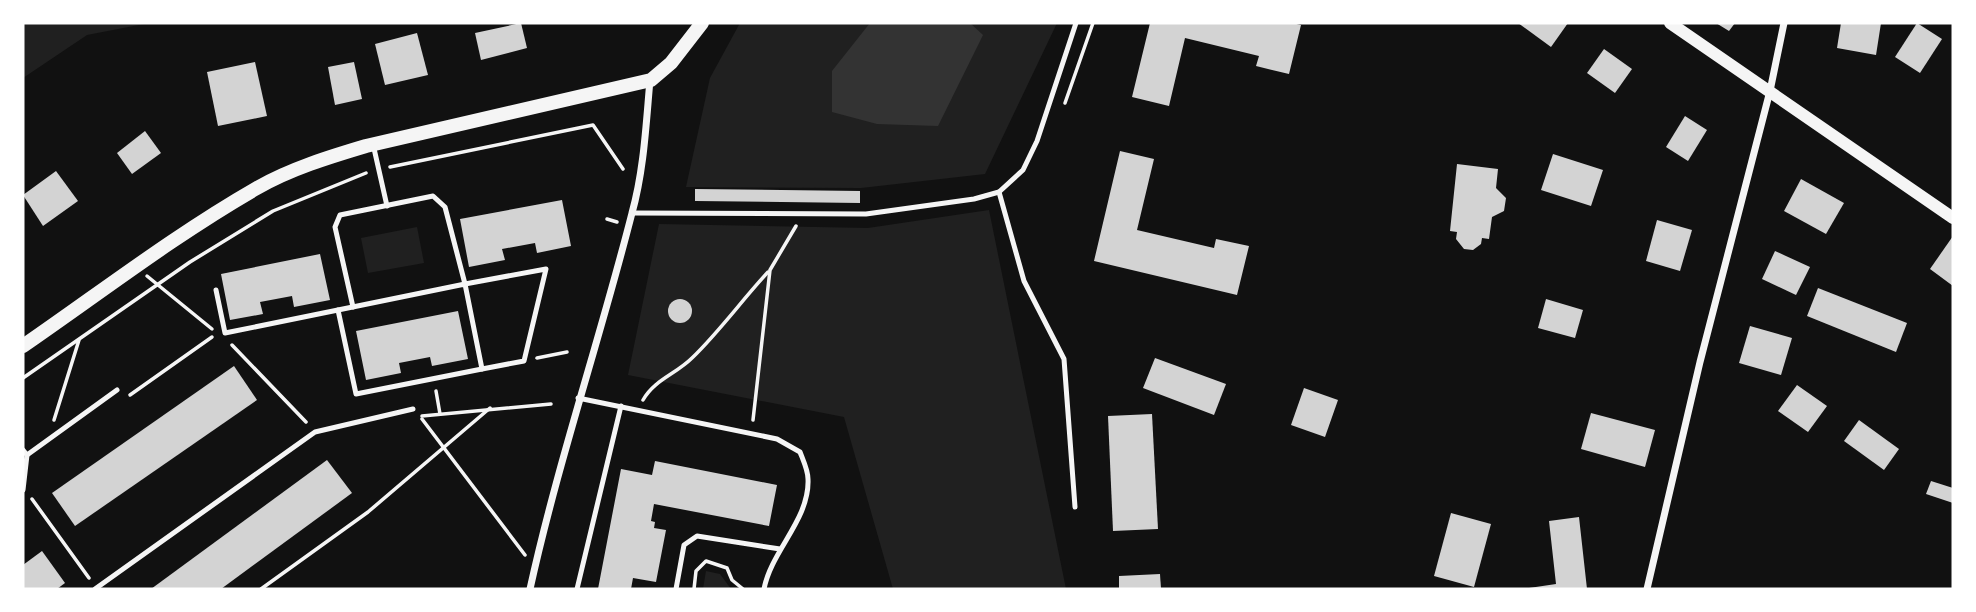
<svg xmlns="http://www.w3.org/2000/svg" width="1976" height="612" viewBox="0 0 1976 612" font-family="'PT Sans Narrow',sans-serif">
<rect width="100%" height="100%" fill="#111"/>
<g fill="#202020">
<polygon points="23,23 149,23 87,35 23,78"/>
<polygon points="740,23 1057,23 985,174 861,188 686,187 710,78"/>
<polygon points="989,210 1066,589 893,589 844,417 628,375 659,224 868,228"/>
<polygon points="417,227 424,263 368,273 361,238"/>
<polygon points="706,571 720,574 731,589 703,589"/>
</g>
<polygon fill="#333" points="870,23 970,23 983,35 938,126 877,124 832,112 832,71"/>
<g fill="#d3d3d3">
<polygon points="521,23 527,48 481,60 475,33"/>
<polygon points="1150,23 1292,23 1301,25 1289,74 1256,66 1259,56 1185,38 1169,106 1132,97"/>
<polygon points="1518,23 1568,23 1551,47"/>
<polygon points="1716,23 1735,23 1729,31"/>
<polygon points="1841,23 1881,23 1876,55 1837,48"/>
<polygon points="1917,23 1942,39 1920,73 1895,57"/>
<polygon points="417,33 428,75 385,85 375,44"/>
<polygon points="1604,49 1632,69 1615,93 1587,73"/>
<polygon points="255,62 267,116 218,126 207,72"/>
<polygon points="354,62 362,99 335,105 328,67"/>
<polygon points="1685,116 1707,130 1688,161 1666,147"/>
<polygon points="145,131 161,153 132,174 117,153"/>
<polygon points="1120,151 1154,159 1137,230 1214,248 1216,239 1249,246 1237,295 1094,261"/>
<polygon points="1553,154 1603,170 1591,206 1541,190"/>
<polygon points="1457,164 1498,169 1496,188 1506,198 1504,211 1492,217 1489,239 1482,238 1481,244 1473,250 1464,249 1456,239 1457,232 1450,231"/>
<polygon points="56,171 78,201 43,226 23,195"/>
<polygon points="1801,179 1844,203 1826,234 1784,211"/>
<polygon points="695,189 860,191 860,203 695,201"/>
<polygon points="562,200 571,246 537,253 535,243 502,249 505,260 469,267 460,219"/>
<polygon points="1657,220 1692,230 1680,271 1646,261"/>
<polygon points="1953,236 1953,286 1930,269"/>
<polygon points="1775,251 1810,267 1796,295 1762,279"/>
<polygon points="320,254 330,300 294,307 292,296 260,302 263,314 230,320 221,274"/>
<polygon points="1818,288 1907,323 1896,352 1807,316"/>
<polygon points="1546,299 1583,310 1575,338 1538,328"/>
<circle cx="680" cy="311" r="12"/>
<polygon points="458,311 468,359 432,366 430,357 399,363 401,373 366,380 356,331"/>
<polygon points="1750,326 1792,338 1781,375 1739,363"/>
<polygon points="1155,358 1226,384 1214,415 1143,388"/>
<polygon points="234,366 257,400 75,526 52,493"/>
<polygon points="1797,385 1827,406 1808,432 1778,411"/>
<polygon points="1304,388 1338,400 1325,437 1291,425"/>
<polygon points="1591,413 1655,430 1645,467 1581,449"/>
<polygon points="1152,414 1158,529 1113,531 1108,416"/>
<polygon points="1859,420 1899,449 1884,470 1844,441"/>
<polygon points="327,460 352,493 221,589 151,589"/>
<polygon points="655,461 777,485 769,526 654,504 651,521 655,522 654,528 666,530 656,582 633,578 631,589 598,589 621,469 652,475"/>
<polygon points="1931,481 1953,488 1953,503 1926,494"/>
<polygon points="1451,513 1491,524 1474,587 1434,576"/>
<polygon points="1579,517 1587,589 1522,589 1556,584 1549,521"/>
<polygon points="42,551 65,583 57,589 23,589 23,565"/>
<polygon points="1160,574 1161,589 1119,589 1119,576"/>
</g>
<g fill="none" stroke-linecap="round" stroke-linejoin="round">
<g stroke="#f5f5f5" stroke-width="3.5">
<polyline points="1065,103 1093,23"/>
<polyline points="390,167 593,125 623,169"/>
<polyline points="607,219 617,222"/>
<polyline points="147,276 212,329"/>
<polyline points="232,345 306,422"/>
<polyline points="537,358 567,352"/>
<polyline points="23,378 190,262 273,211 366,173"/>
<polyline points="436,391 440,414"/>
<polyline points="130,395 212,337"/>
<path d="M643,400C654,380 676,374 692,358C719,332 742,300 768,272"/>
<polyline points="422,416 551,404"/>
<polyline points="422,419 525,555"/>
<polyline points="54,420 79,340"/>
<polyline points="753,420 770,270 796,226"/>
<polyline points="32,499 89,578"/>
<polyline points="261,589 368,512 490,408"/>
<polyline points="694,589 696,571 706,561 727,568 732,580 743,589"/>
</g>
<g stroke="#f5f5f5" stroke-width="5">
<polyline points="373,144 387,206"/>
<polyline points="999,192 1024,281 1064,359 1075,507"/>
<polyline points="632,213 866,214 974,199 999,192 1023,170 1037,141 1076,23"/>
<polygon points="465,284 482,369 356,394 338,310"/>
<polyline points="216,290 225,333 338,310"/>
<polyline points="353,307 335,227 340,215 433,196 445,207 465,284 546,269 524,361 482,369"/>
<path d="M578,398L777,439L800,452C803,460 808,470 808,479C810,519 771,551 764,589"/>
<polyline points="23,450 27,455 23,490"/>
<polyline points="27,455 117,390"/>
<polyline points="95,589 315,432 413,409"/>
<polyline points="577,589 621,406"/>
<polyline points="676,589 684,545 697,536 780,549"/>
</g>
<g stroke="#f5f5f5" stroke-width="7">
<path d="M530,589C558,462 600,339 632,213C644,170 646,124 650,80"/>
<polyline points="1647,589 1700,362 1770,91 1784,23"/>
</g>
<polyline stroke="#f5f5f5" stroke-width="12" points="1670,23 1953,218"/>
<path stroke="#f5f5f5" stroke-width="14" d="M23,346C100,293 175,235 257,188C290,169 329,157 366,146L651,80L671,63L702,23"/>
</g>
<rect width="1976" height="612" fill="none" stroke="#ffffff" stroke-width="49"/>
</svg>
